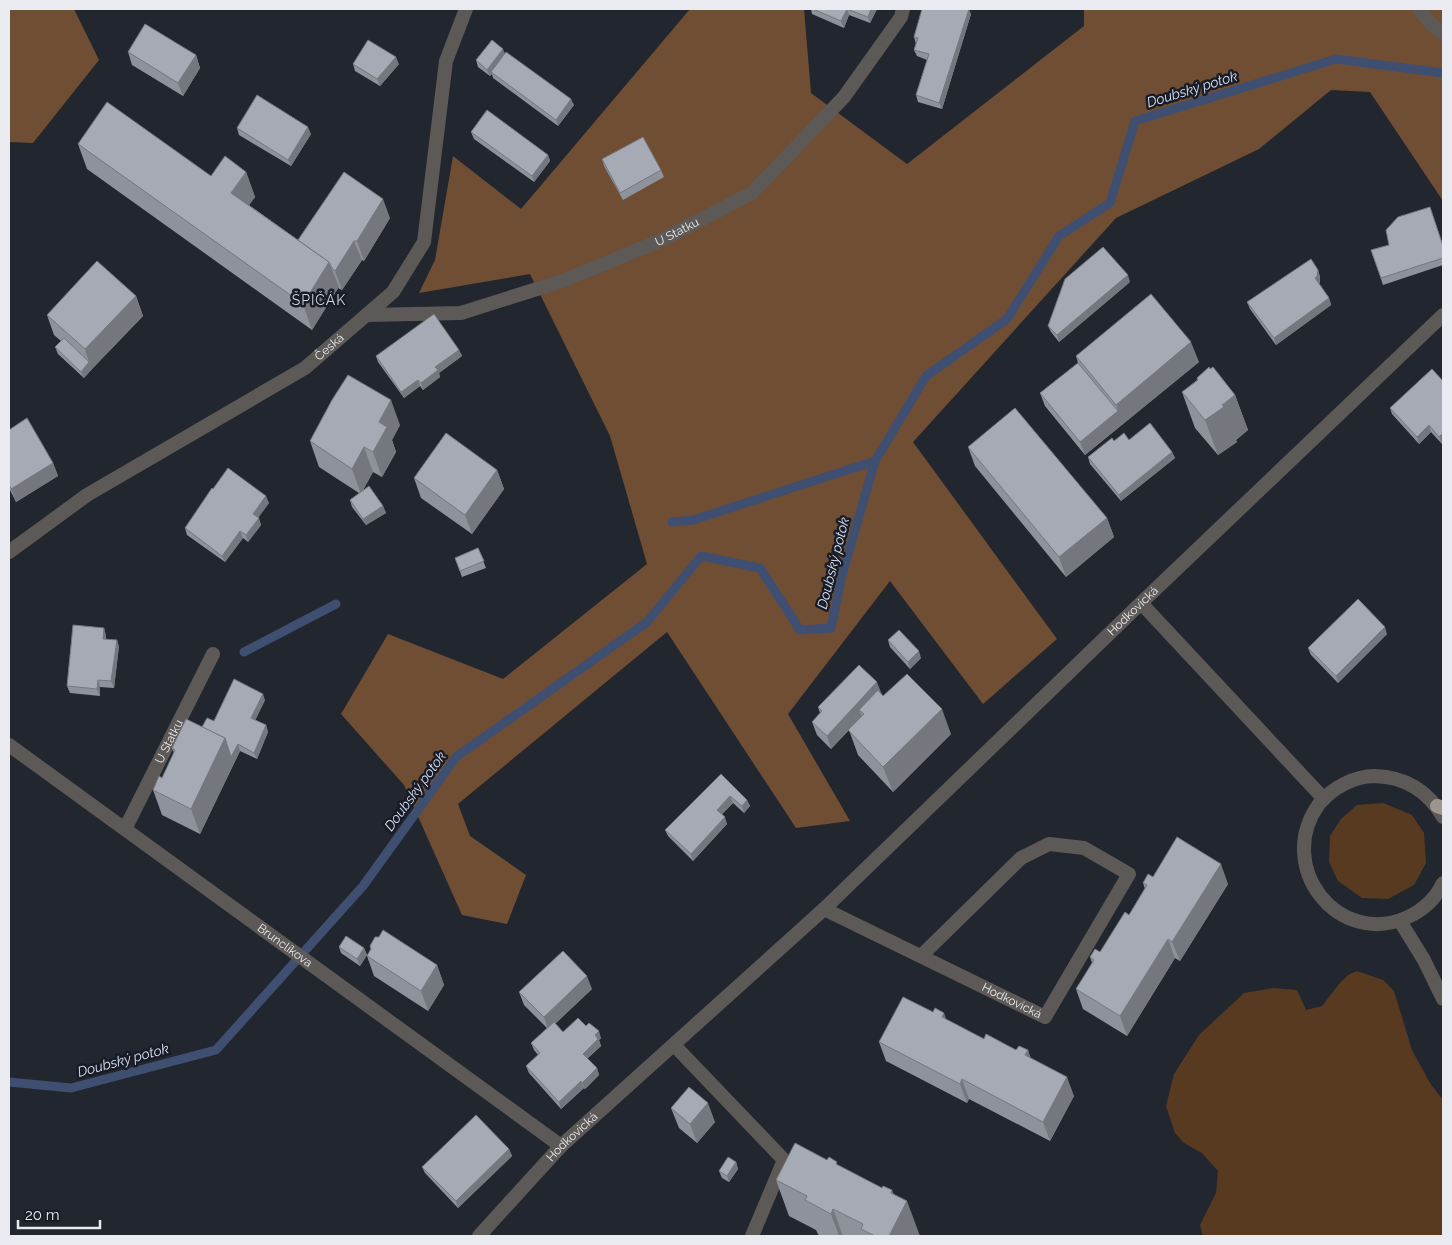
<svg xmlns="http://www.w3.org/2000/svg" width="1452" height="1245" viewBox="0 0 1452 1245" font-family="Raleway,sans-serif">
<rect width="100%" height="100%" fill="#22262e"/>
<g fill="#583a21">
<polygon points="1383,803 1412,815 1424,833 1426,863 1414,885 1388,899 1362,898 1338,881 1329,862 1330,836 1341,819 1357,805"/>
<polygon points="1357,971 1383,980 1394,991 1412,1050 1430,1083 1443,1100 1443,1236 1203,1236 1200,1225 1216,1193 1218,1171 1202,1153 1184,1143 1175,1133 1166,1106 1174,1074 1199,1035 1244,993 1273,988 1297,990 1306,1010 1322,1006 1339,984 1348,975"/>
</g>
<g fill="#704e34">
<polygon points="9,9 74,9 99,60 33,143 9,142"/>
<polygon points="690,9 804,9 811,93 907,164 1084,26 1084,9 1443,9 1443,201 1370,92 1331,90 1259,149 1116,218 913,442 1057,639 983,704 890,581 788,714 850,821 796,828 667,632 458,804 470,836 526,875 507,924 462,915 404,785 341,714 388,634 503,679 647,564 610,436 530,274 419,293 435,260 453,156 521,209"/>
</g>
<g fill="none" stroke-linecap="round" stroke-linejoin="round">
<g stroke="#3f4f71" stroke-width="9">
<polyline points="672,522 693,520 875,461"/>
<polyline points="244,652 336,604"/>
<polyline points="9,1082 71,1088 216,1050 363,886 456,757 647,622 701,556 760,568 800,630 831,628 842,575 875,461 926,376 1007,319 1059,236 1110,203 1135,121 1336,59 1443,73"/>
</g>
<g stroke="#5d5956" stroke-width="14">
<polyline points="1419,9 1431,24 1443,33"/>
<path id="s1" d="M367,315L461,313L562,281L662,240L752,193L844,97L901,17L903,9"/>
<path id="s2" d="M9,552L87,495L305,368L393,292L424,242L446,61L466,9"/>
<polyline points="1141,603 1324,799"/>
<path id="s3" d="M9,745L561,1146"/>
<path d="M1443,817C1428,791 1405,777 1375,776C1354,776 1332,788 1319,804C1274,866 1338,949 1408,917C1423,910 1436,898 1443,883"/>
<path id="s4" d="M125,829L213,654"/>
<path id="s5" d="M824,909L1045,1017L1129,874L1084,848L1049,844L1021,858L921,956"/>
<polyline points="1400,921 1424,960 1443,999"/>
<polyline points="674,1045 784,1160 752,1236"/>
</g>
<path stroke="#5d5956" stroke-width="14" id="s6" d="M479,1236L561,1146L824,909L1141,603L1443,315"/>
<polyline stroke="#9e958e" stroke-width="14" points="1437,806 1443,808"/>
</g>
<g fill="#8e929b">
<polygon points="811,9 877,9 870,23 849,15 844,28 812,14"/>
<polygon points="971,14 942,109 918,102 916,95 927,60 917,56 914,50 916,44 914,37"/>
<polygon points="128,52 196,55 200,68 183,96 132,65"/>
<polygon points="505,54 574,105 558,126 493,78 492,74 490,76 478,67 476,60"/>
<polygon points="353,64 399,64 380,86 355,71"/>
<polygon points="237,128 311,134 291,166 239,135"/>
<polygon points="471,132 548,155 550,161 534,182 474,139"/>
<polygon points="78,144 211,176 246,172 255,197 249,205 298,240 390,218 364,261 362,260 342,290 338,288 312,330 87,169"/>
<polygon points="602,159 661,170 664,177 623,200 604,166"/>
<polygon points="1443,245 1443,265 1383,285 1371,250"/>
<polygon points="1318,270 1320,277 1320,283 1319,283 1329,298 1331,305 1276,345 1250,309 1247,302"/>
<polygon points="1130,282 1059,342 1051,332 1048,326"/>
<polygon points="136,296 143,316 92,369 84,378 58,354 55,347 61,341 54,335 47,315"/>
<polygon points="459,350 462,356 439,373 440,377 423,390 420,386 404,398 378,362 376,356"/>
<polygon points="1076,356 1199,362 1085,455 1045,406 1040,393 1078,363"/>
<polygon points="1432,369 1442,444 1431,432 1419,444 1392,414 1390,408"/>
<polygon points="1197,378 1235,395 1248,430 1236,440 1237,442 1218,455 1195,428 1182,392 1197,380"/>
<polygon points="400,425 392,440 396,452 382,477 373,472 363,490 383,506 386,513 366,525 352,507 350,500 359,493 319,467 310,441"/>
<polygon points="9,430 53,463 58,476 16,502 9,488"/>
<polygon points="1129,440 1172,452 1175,458 1121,501 1090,464 1088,457 1114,441"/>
<polygon points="968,447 1107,518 1114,537 1066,577 975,466"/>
<polygon points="497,470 504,489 472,534 421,498 414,478"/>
<polygon points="269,503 258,517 261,525 248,542 243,538 225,562 187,535 185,528"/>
<polygon points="478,548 486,568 462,577 455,558"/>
<polygon points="1387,634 1338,683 1311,655 1308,648"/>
<polygon points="106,635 106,639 119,646 114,688 100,687 100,696 70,693 67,686"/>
<polygon points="888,640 921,658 910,669 890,647"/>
<polygon points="881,694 951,734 893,792 858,755 849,730 831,749 817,735 812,722 820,713 818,707"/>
<polygon points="265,700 255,720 266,725 268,732 257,759 240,751 200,834 162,815 153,790 162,778 174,753 172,748 202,727 214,721"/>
<polygon points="721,774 747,800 750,806 744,813 733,803 722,814 727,824 693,861 668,836 665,830"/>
<polygon points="1153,877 1228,884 1180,961 1175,958 1127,1036 1083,1009 1076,989 1092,963 1090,957 1100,952 1129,915 1145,889 1143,883"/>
<polygon points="379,937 437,965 444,985 428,1011 374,976 367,956"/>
<polygon points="339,947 364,948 367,955 360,966 341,953"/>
<polygon points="592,989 555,1024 563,1032 586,1026 601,1038 599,1040 601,1046 587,1059 597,1068 599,1075 585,1089 584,1088 561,1109 529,1073 526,1066 538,1055 534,1050 531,1043 547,1028 524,1005 519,992"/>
<polygon points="947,1020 984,1039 1016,1050 1028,1050 1030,1058 1074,1096 1050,1141 969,1099 967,1103 886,1061 879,1042"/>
<polygon points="671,1108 715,1122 697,1143 679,1128"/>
<polygon points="509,1149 512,1156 458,1208 425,1173 422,1167"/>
<polygon points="736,1162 738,1169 729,1182 722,1178 719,1171"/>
<polygon points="839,1166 894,1194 920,1236 819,1236 816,1230 789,1216 776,1180"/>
</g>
<g fill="#74777e">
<polygon points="847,9 849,15 844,28 841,21"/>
<polygon points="871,9 877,9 870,23 868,17"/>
<polygon points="969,9 971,14 942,109 939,103"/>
<polygon points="503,49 506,56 491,72 492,74 490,76 487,70"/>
<polygon points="196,55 200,68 183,96 178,83"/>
<polygon points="396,57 399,64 380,86 377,79"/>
<polygon points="571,99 574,105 558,126 556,120"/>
<polygon points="308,127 311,134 291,166 288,160"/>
<polygon points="548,155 550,161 534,182 532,176"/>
<polygon points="246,172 255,197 240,218 231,193"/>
<polygon points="383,199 390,218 364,261 357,241"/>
<polygon points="354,241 362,260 342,290 335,271"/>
<polygon points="329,262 339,287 312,330 303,304"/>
<polygon points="1318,270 1320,277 1320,283 1317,284 1315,278"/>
<polygon points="1128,275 1130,282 1059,342 1057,335"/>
<polygon points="136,296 143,316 92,369 84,378 81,372 89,362 85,349"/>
<polygon points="1329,298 1331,305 1276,345 1274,338"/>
<polygon points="1191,342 1199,362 1085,455 1080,442 1118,411 1116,405"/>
<polygon points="459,350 462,356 439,373 440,377 423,390 421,383 435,367"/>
<polygon points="418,380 420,386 404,398 401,392"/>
<polygon points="1235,395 1248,430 1236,440 1237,442 1218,455 1205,420"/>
<polygon points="391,400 400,425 392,440 396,452 382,477 373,452 379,422"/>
<polygon points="1429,425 1431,432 1419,444 1417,437"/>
<polygon points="1443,433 1443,442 1442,444 1439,437"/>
<polygon points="364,447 373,472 361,494 352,469"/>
<polygon points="1172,452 1175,458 1121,501 1119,495"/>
<polygon points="53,463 58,476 16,502 11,489"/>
<polygon points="497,470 504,489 472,534 465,515"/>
<polygon points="266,496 269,503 256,521 253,514"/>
<polygon points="383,506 386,513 366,525 363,519"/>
<polygon points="259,518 261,525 248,542 246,535"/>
<polygon points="1107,518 1114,537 1066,577 1059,557"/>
<polygon points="240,531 243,538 225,562 222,556"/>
<polygon points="1385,627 1387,634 1338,683 1336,676"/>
<polygon points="104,628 106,635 105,645 103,639"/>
<polygon points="117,640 119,646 114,688 111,681"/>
<polygon points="919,651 921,658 910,669 908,662"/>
<polygon points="98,680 100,687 100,696 97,689"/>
<polygon points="877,682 882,695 859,710 862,716 831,749 827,736"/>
<polygon points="263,694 265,700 253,725 251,718"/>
<polygon points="942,709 951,734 893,792 883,767"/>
<polygon points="266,725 268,732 257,759 254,753"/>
<polygon points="225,738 238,744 240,751 200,834 191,809"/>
<polygon points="730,796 733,803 720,816 717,810"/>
<polygon points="747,800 750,806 744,813 742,806"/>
<polygon points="725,817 727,824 693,861 691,854"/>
<polygon points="1221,864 1228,884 1180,961 1172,942"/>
<polygon points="1168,939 1175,958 1127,1036 1120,1016"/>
<polygon points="364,948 367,955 360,966 357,959"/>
<polygon points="437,965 444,985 428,1011 421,991"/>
<polygon points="587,976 592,989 548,1030 544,1017"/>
<polygon points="944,1013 951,1032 942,1017"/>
<polygon points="599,1031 601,1038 599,1040 601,1046 585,1060 583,1054 595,1035"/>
<polygon points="1028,1050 1035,1070 1025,1055"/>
<polygon points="597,1068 599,1075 585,1089 582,1083"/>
<polygon points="1067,1077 1074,1096 1050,1141 1043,1122"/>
<polygon points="962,1079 969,1099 967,1103 960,1084"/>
<polygon points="581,1081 584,1088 561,1109 559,1102"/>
<polygon points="708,1103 715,1122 697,1143 690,1124"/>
<polygon points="509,1149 512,1156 458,1208 456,1201"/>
<polygon points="736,1162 738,1169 729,1182 727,1176"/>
<polygon points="892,1190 901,1213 907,1201 920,1236 889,1236 891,1193"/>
<polygon points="833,1209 843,1236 839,1236 831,1214"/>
</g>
<g fill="#a5aab4" stroke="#74777e">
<polygon points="813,9 847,9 841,21"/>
<polygon points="847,9 871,9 868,17"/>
<polygon points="922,9 969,9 939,103 916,95 929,54 914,50 918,38 914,37"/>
<polygon points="145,24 196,55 178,83 128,52"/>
<polygon points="368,40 396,57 377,79 353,64"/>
<polygon points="492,40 503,49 487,70 476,60"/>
<polygon points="506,52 571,99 556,120 491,72"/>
<polygon points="257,95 308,127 288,160 237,128"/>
<polygon points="107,102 211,176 225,156 246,172 231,193 329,262 303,304 78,144"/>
<polygon points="487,110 548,155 532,176 471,132"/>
<polygon points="643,137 661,170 620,193 602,159"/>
<polygon points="344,172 383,199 357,241 354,241 335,271 332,268 329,262 298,240"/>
<polygon points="1430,207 1443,246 1443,258 1381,278 1371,250 1389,245 1386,230 1398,217"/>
<polygon points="1103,247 1128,275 1057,335 1048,326 1065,279"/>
<polygon points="1311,259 1318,270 1317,276 1315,278 1329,298 1274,338 1247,302"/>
<polygon points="97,261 136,296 85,349 47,315"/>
<polygon points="1151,294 1191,342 1116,405 1076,356"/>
<polygon points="434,314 459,350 435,367 438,370 421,383 418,380 401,392 376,356"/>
<polygon points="64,338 89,362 81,372 55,347"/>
<polygon points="1078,363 1118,411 1080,442 1040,393"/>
<polygon points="1209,367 1210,369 1213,367 1235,395 1222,405 1224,407 1205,420 1182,392 1198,380 1197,378"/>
<polygon points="1432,369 1443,381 1443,433 1439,437 1429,425 1417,437 1390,408"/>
<polygon points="348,375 391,400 379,422 387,427 373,452 364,447 352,469 310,441 332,400"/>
<polygon points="1015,408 1107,518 1059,557 968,447"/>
<polygon points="27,418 53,463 11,489 9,484 9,430"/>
<polygon points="1150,423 1172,452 1119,495 1088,457 1112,438 1114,441 1124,433 1129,440"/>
<polygon points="446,433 497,470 465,515 414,478"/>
<polygon points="228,468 266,496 253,514 259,518 246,535 240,531 222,556 185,528 212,488 213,489"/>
<polygon points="369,486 383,506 363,519 350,500"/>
<polygon points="478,548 484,561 460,571 455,558"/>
<polygon points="1358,599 1385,627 1336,676 1308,648"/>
<polygon points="73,625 104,628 103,639 117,640 111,681 98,680 97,689 67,686"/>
<polygon points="899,630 919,651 908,662 888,640"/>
<polygon points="859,665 877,682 827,736 812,722 822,711 818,707"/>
<polygon points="907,674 942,709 883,767 848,730 864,714 859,710 878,690 883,696"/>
<polygon points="234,679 263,694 251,718 266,725 254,753 238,744 231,757 225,738 202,727 207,718 214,721"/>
<polygon points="186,719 225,738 191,809 153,790 159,776 162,778 175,750 172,748"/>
<polygon points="721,774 747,800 742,806 730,796 717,810 725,817 691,854 665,830"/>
<polygon points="1177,837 1221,864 1172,942 1168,939 1120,1016 1076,989 1094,960 1090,957 1095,949 1100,952 1125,912 1129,915 1147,885 1143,883 1148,874 1153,877"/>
<polygon points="383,930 437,965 421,991 367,956 371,949 370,946 375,937 379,937"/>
<polygon points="346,936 364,948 357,959 339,947"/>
<polygon points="563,951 587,976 544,1017 519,992"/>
<polygon points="903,997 933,1012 935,1008 944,1013 942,1017 984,1039 986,1034 1016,1050 1019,1046 1028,1050 1025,1055 1067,1077 1043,1122 962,1079 960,1084 879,1042"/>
<polygon points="578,1018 586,1026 589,1023 599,1031 595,1035 598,1039 583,1054 597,1068 582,1083 581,1081 559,1102 526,1066 540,1053 531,1043 554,1022 563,1032"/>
<polygon points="689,1087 708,1103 690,1124 671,1108"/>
<polygon points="476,1115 509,1149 456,1201 422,1167"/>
<polygon points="795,1143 827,1160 829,1157 837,1162 836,1164 882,1188 883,1186 892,1190 891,1193 907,1201 889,1236 875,1236 861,1229 863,1224 833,1209 831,1214 805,1200 807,1196 776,1180"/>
<polygon points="728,1157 736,1162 727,1176 719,1171"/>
</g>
<g text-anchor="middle" stroke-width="5" stroke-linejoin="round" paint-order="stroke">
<g font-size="12" fill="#e9ebf1" stroke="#191c24">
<text dy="4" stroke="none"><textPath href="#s1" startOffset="325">U Statku</textPath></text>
<text dy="4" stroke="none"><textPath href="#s2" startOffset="381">Česká</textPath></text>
<text dy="4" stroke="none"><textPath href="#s6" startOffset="905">Hodkovická</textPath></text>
<text dy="4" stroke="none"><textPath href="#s4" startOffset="98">U Statku</textPath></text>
<text dy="4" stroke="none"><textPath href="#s3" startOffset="341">Brunclíkova</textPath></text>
<text dy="4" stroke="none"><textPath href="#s5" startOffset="209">Hodkovická</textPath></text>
<text dy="4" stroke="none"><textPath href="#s6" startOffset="136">Hodkovická</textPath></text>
</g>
<g font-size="14" font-style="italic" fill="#d4e0f8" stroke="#191c24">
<text transform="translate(1192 89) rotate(-17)" y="5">Doubský potok</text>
<text transform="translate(833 563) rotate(-76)" y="5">Doubský potok</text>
<text transform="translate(415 791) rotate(-54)" y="5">Doubský potok</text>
<text transform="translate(123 1060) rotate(-15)" y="5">Doubský potok</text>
</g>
<g font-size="14" letter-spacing="1" fill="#d1d6e1" stroke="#191c24">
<text x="319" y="305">ŠPIČÁK</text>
</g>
</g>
<rect width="1452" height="1245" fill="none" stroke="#e9ebf1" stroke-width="20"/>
<path d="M18 1220v8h82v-8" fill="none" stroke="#e9ebf1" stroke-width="2.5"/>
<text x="25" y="1220" font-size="15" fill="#e9ebf1" stroke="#191c24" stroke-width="4" paint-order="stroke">20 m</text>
</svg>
